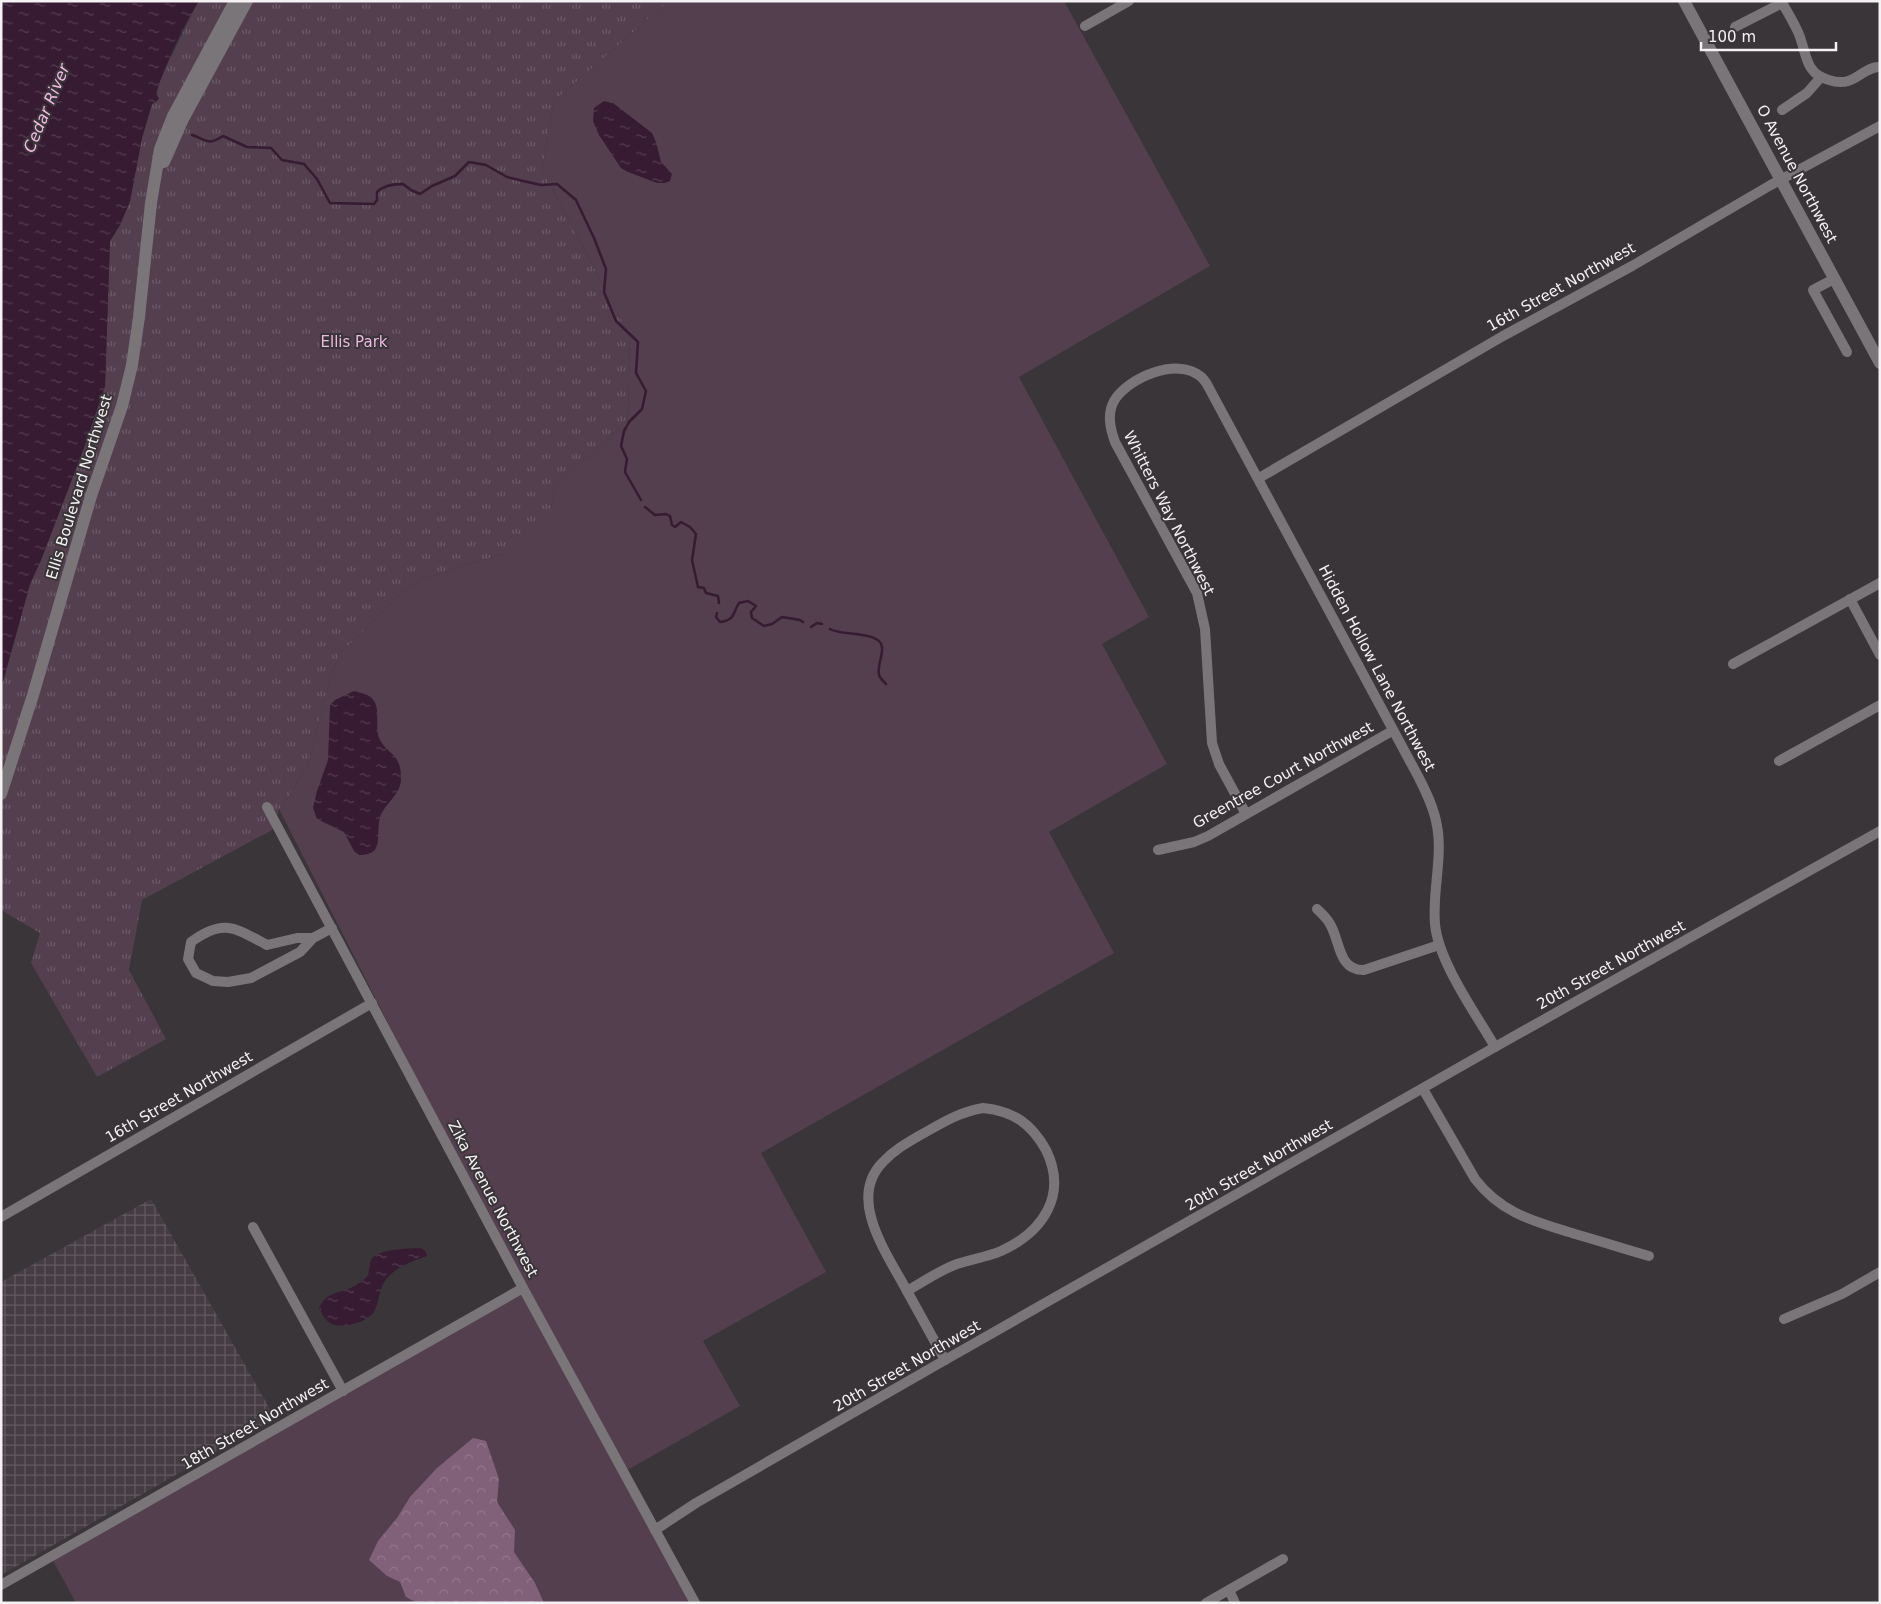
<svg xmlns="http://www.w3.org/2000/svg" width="1881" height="1604" viewBox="0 0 1881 1604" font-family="'DejaVu Sans',sans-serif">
<defs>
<pattern id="industrial-grid" width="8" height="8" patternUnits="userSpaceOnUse" patternTransform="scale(1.25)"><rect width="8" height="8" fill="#463d44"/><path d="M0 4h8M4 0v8" fill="none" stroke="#615a60"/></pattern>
<pattern id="forest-crowns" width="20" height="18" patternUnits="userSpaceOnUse" patternTransform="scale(1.25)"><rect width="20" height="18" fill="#816079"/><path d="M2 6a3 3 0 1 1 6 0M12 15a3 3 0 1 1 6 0" fill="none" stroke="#93778d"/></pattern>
<pattern id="park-tufts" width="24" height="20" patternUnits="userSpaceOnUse" patternTransform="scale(1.25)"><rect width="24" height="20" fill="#533f4e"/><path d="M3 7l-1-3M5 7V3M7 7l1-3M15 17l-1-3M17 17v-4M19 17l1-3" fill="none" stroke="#6c5b68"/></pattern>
<pattern id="water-ripples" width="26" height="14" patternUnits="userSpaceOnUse" patternTransform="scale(1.25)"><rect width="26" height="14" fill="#371b32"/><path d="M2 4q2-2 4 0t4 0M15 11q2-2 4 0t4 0" fill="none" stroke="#553d50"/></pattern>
</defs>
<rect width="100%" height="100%" fill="#393538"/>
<polygon fill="url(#industrial-grid)" points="151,1199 275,1418 1,1575 1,1282"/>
<polygon fill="#533f4e" points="669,1 1064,1 1210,266 1019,377 1149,617 1102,644 1167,764 1049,832 1114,953 761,1153 826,1272 703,1341 740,1406 624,1472 695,1603 76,1603 51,1557 523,1288 279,809 292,791 305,769 313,746 331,674 340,654 402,592 422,579 506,553 551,508 555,487 628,419 630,336 542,169 554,101"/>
<polygon fill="url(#forest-crowns)" points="473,1438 486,1441 499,1479 497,1502 515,1530 514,1552 535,1583 544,1603 417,1603 406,1597 400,1582 387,1576 369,1560 378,1541 397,1518 410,1497 437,1468"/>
<path fill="url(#park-tufts)" d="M199,1H669L554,101L542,169L630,336L628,419L555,487L551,508L543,525L525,541L506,553L422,579L402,592L340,654L331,674L313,746L305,769L292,791L279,809L272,830L142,900L129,970L166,1039L97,1077L31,963L40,933L1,910V689L30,584L41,560L84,448L105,386L110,241L120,225L130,201L142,138L152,104L157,102C155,82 168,64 176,47C184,31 190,16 199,1Z"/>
<g fill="url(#water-ripples)">
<path d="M1,1H199C181,29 167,62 156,93L159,99L152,104L142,138L130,201L120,225L110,241L105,386L84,448L41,560L30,584L1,689Z"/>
<polygon points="604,101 613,103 652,133 656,142 661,162 672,174 670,181 665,183 657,183 628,172 621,168 599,135 593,121 594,108"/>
<path d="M354,691C361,693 370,694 374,701C380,708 375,728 379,738C387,755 401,753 401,777C402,794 385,803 380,817C377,827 380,840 376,848C373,854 365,855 359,855L354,851L344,832L317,819L313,808L317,791L328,760L330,705L335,700Z"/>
<path d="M421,1248L426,1252L427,1256C413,1261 398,1266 387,1278C378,1290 380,1299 375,1310C370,1322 341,1330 330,1323C325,1320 322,1313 319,1308C328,1290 340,1294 355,1286C359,1283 364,1279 368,1276C369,1271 369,1265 371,1260C378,1248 408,1249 421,1248Z"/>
</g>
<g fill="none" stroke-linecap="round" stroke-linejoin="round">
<g stroke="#371b32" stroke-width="2.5">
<path d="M192,135C207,140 208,146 223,136L247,147L271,148L282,160L304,164L317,179L330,203L374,204L377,200V192C384,185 393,184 403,184L411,190L420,194L432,186L455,176L469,162L486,165L507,177L523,181L541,185L557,184L576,200L594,238L606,269L604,292L616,321L638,342L636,373L646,391L642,409L629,422L624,431L621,446L627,459L625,472L641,500"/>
<polyline points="645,507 655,515 666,514 670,516 672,525 675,527 681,522 690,527 696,534 692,560 698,587 704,588 706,593 718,596 719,603"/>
<path d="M717,613L716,617L720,622C735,621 733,612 739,603L748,601L756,606L751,612L752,618L764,626L772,624L782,617L800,620L803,622"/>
<polyline points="811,627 817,623 822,624"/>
<path d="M830,629C841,636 881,631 882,647C883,656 877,666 879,675C880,678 884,682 886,684"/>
</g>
<g stroke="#7a7578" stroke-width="10">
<path d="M1781,1C1787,11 1793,21 1798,32C1807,52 1804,74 1829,80C1835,82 1842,83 1848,81C1859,78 1868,66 1880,67"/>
<polyline points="1085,26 1129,1"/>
<polyline points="1735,27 1782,3"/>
<polyline points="1782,110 1807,93 1821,77"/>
<polyline points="1834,279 1813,290 1847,352"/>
<polyline points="1259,478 1503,336 1632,266 1769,186 1880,126"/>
<polyline points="1850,599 1880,655"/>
<polyline points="1733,664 1880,583"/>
<polyline points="1779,761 1880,705"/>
<polyline points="267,807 523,1288 695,1603"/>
<path d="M1246,814L1219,764L1212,743L1205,629L1197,593L1115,442C1110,428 1107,414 1114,401C1127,378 1177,357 1200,376C1203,378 1207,384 1209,388L1419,778C1426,792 1433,806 1436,821C1444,854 1432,890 1435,924C1438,961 1476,1014 1495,1047"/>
<polyline points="1158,850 1194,842 1208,836 1392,731"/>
<path d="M1317,909C1321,913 1327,918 1330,924C1340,940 1338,971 1364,970L1439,945"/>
<path d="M313,938H297L267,945C235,928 224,918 191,942L188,959L196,973L213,981L228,982L251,978L300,952L313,938L332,928"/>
<path d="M1423,1089L1475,1179C1502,1214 1534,1221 1575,1234C1600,1241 1624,1249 1649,1256"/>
<path d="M983,1108C1013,1111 1031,1123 1046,1150C1068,1195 1043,1232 1001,1251C987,1257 972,1259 957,1264C940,1270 923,1282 907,1291C888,1255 846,1199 883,1162C893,1151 905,1144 917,1137C939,1125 958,1112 983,1108Z"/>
<polyline points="1,1217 372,1003"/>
<polyline points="253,1227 343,1391"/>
<polyline points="907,1291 945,1360"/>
<polyline points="1784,1319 1842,1294 1880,1272"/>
<polyline points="655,1530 696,1503 945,1360 1495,1047 1880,831"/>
<polyline points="1,1585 523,1288"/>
<polyline points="1229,1590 1235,1603"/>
<polyline points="1206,1603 1283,1559"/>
</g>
<g stroke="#7a7578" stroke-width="12">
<polyline points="1684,1 1880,363"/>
<polyline points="164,162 182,121 247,1"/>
<polyline points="1,794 33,695 91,496 122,406 132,365 139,317 151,203 160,149 173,116 235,1"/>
</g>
</g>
<g text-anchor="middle" stroke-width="4" stroke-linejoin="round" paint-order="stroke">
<g font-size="15" fill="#f5f2f4" stroke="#393538">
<text transform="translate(1797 174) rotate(62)" y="5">O Avenue Northwest</text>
<text transform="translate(1561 287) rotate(-29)" y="5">16th Street Northwest</text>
<text transform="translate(79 487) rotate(-73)" y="5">Ellis Boulevard Northwest</text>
<text transform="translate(1169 513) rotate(63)" y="5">Whitters Way Northwest</text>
<text transform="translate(1377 668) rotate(62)" y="5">Hidden Hollow Lane Northwest</text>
<text transform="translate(1283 775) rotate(-29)" y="5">Greentree Court Northwest</text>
<text transform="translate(1611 965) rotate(-29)" y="5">20th Street Northwest</text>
<text transform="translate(179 1097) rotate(-30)" y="5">16th Street Northwest</text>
<text transform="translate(1259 1165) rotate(-30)" y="5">20th Street Northwest</text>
<text transform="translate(493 1199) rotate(62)" y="5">Zika Avenue Northwest</text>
<text transform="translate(907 1366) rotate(-30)" y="5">20th Street Northwest</text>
<text transform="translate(255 1424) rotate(-30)" y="5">18th Street Northwest</text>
</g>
<g font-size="15" fill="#f0b7e3" stroke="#393538">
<text x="354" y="347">Ellis Park</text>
</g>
<g font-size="16" font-style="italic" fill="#f3bae6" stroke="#393538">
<text transform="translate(46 108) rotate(-67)" y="6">Cedar River</text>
</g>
</g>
<rect width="1881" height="1604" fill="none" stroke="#f5f2f4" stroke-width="5"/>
<path d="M1701 42v8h135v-8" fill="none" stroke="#f5f2f4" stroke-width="2.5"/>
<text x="1708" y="42" font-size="15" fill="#f5f2f4" stroke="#393538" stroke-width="4" paint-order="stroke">100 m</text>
</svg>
